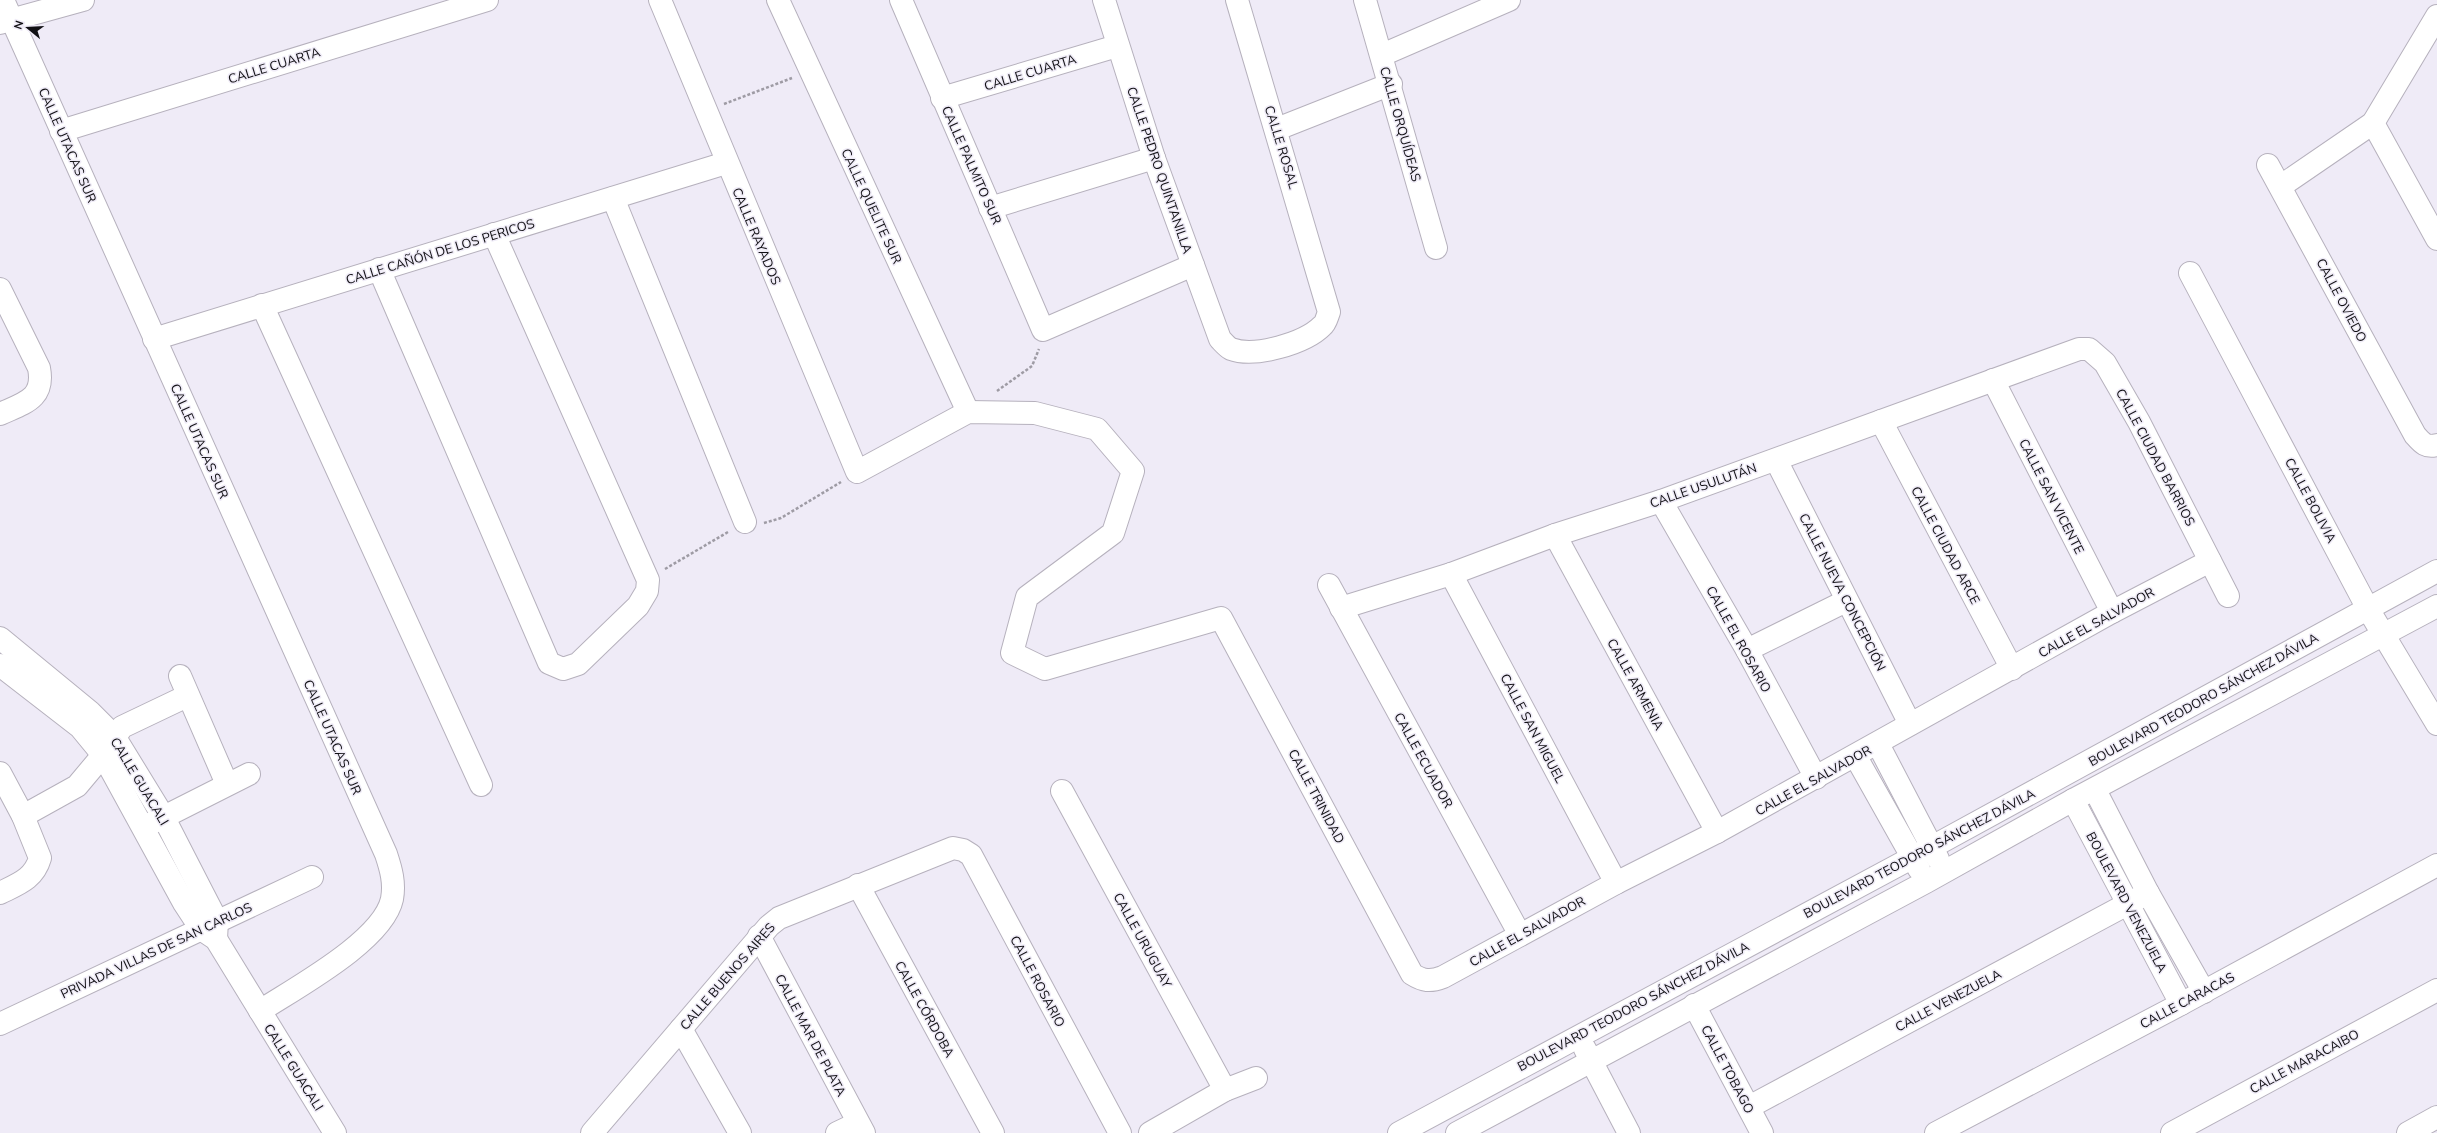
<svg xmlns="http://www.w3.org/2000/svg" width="2437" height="1133" viewBox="0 0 2437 1133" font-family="'Nunito Sans',sans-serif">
<rect width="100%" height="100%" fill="#efebf7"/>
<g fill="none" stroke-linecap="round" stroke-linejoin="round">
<defs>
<g id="minor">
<path d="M3,0L386,854C391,869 395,883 392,899C383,941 295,988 260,1011"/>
<path d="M660,0L857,472L968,412L1035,413L1097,429L1133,471L1113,533L1027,597L1012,653L1045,669L1221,618L1412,974C1423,981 1430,982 1443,977L1616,883L1717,832L2112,612L2210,561"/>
<polyline points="778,0 968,412"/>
<polyline points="901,0 1043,330 1193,265"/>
<path d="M1104,0L1154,158L1220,339C1223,342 1227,347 1231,349C1255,358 1305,343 1322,326C1326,323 1327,317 1329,312L1237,0"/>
<polyline points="1365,0 1436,248"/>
<polyline points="0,23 83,0"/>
<polyline points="1382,55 1509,0"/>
<polyline points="942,98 1117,46"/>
<polyline points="2373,123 2437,239"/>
<polyline points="1277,129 1391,84"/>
<polyline points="61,131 487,0"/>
<path d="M2268,165L2415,435C2422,443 2426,448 2437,445"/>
<polyline points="2281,186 2373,123 2437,16"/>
<polyline points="613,198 745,522"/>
<polyline points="990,208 1154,158"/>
<polyline points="379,269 549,663 563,669 578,664 638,606 647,591 648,580 494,234"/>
<polyline points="2190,273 2368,609 2437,724"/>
<path d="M0,289L39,368C45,399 24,403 0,414"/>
<polyline points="262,305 481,785"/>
<polyline points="154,339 726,163"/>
<polyline points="1993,380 2112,612"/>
<polyline points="1881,421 2012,669"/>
<polyline points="1776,460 1910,724"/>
<polyline points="1661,501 1747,650 1816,778"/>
<polyline points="1555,535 1717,832"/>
<polyline points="1451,574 1616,883"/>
<polyline points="1329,585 1520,935"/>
<polyline points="1341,608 1451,574 1555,535 1661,501 2079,349 2089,349 2105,363 2139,422 2228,596"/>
<polyline points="0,638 90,712 114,736 163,816 201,890 217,921 216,939"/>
<polyline points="1747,650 1846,601"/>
<polyline points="0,665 80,727 103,755 184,903 201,929 216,939 335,1133"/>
<polyline points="180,676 227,784"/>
<polyline points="1878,744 1938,859"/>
<polyline points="1856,757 1919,869"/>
<path d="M0,773L23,816L40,858C34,879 18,884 0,893"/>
<polyline points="2095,790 2148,893 2204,992"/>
<polyline points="1062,791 1225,1090"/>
<polyline points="2073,800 2181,1004"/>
<polyline points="23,816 77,786 103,755 122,727 187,696"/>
<polyline points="150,824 249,774"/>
<polyline points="858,885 993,1133"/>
<polyline points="759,936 864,1133"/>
<polyline points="1694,1005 1762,1133"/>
<polyline points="0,1024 312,877"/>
<polyline points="681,1029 740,1133"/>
<polyline points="1585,1049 1629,1133"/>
<polyline points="1749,1107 2148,893"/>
<polyline points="592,1133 769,926 779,918 953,848 963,850 971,855 1120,1133"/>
<polyline points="837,1133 858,1123"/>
<polyline points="1150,1133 1225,1090 1256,1078"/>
<polyline points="1399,1133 1932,847 2437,571"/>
<polyline points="1457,1133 1926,882 2073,800 2437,606"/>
<polyline points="1936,1133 2181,1004 2437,865"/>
<polyline points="2172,1133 2437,990"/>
<polyline points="2408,1133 2437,1117"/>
</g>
</defs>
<use href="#minor" stroke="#b6b1bd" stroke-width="24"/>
<g stroke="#9e9ba4" stroke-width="2.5" stroke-dasharray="3 2" stroke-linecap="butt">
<polyline points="724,104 792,78"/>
<polyline points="997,391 1032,366 1039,349"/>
<polyline points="764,523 781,518 841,482"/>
<polyline points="665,569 728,532"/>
</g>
<use href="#minor" stroke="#fff" stroke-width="22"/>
</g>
<g text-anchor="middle" stroke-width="3" stroke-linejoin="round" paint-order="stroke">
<g font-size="13" fill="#111014" stroke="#efebf7">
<text transform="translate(274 65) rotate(-17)" y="5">CALLE CUARTA</text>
<text transform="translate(1030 72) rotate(-17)" y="5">CALLE CUARTA</text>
<text transform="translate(1401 124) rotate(74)" y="5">CALLE ORQUÍDEAS</text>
<text transform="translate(68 145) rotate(66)" y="5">CALLE UTACAS SUR</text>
<text transform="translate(1282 147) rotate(73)" y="5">CALLE ROSAL</text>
<text transform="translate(972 165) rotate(66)" y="5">CALLE PALMITO SUR</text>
<text transform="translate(1160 170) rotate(71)" y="5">CALLE PEDRO QUINTANILLA</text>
<text transform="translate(872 206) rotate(65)" y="5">CALLE QUELITE SUR</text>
<text transform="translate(757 236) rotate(67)" y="5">CALLE RAYADOS</text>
<text transform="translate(440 251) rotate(-17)" y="5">CALLE CAÑÓN DE LOS PERICOS</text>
<text transform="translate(2342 300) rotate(62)" y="5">CALLE OVIEDO</text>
<text transform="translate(200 441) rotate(66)" y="5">CALLE UTACAS SUR</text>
<text transform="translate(2156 457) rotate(62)" y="5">CALLE CIUDAD BARRIOS</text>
<text transform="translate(1703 485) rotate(-19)" y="5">CALLE USULUTÁN</text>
<text transform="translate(2052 496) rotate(63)" y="5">CALLE SAN VICENTE</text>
<text transform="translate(2311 500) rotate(62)" y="5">CALLE BOLIVIA</text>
<text transform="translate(1946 545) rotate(62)" y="5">CALLE CIUDAD ARCE</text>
<text transform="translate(1843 592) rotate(63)" y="5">CALLE NUEVA CONCEPCIÓN</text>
<text transform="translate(2096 622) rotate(-29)" y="5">CALLE EL SALVADOR</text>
<text transform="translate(1739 639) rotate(61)" y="5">CALLE EL ROSARIO</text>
<text transform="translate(1636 684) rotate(61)" y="5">CALLE ARMENIA</text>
<text transform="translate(2203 699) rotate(-29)" y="5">BOULEVARD TEODORO SÁNCHEZ DÁVILA</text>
<text transform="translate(1533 728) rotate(62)" y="5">CALLE SAN MIGUEL</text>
<text transform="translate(333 737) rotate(66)" y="5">CALLE UTACAS SUR</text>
<text transform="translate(1424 760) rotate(61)" y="5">CALLE ECUADOR</text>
<text transform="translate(1813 780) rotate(-29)" y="5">CALLE EL SALVADOR</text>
<text transform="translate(140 781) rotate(59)" y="5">CALLE GUACALI</text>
<text transform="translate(1317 796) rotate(62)" y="5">CALLE TRINIDAD</text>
<text transform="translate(1919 853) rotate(-28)" y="5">BOULEVARD TEODORO SÁNCHEZ DÁVILA</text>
<text transform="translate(2127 902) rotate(62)" y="5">BOULEVARD VENEZUELA</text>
<text transform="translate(1527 931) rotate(-29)" y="5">CALLE EL SALVADOR</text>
<text transform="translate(1143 940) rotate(61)" y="5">CALLE URUGUAY</text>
<text transform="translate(156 950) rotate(-25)" y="5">PRIVADA VILLAS DE SAN CARLOS</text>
<text transform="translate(727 976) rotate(-49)" y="5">CALLE BUENOS AIRES</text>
<text transform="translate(1038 981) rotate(62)" y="5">CALLE ROSARIO</text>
<text transform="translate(1948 1000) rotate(-28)" y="5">CALLE VENEZUELA</text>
<text transform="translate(2187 1000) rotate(-28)" y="5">CALLE CARACAS</text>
<text transform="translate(1633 1006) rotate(-28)" y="5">BOULEVARD TEODORO SÁNCHEZ DÁVILA</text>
<text transform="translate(925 1009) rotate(61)" y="5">CALLE CÓRDOBA</text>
<text transform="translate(811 1035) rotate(62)" y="5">CALLE MAR DE PLATA</text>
<text transform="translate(2304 1061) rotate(-28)" y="5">CALLE MARACAIBO</text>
<text transform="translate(294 1067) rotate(58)" y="5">CALLE GUACALI</text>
<text transform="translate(1728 1069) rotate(62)" y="5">CALLE TOBAGO</text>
</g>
</g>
<g transform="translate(28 28) rotate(288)" stroke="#efebf7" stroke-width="3" paint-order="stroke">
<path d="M0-3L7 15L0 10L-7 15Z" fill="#111014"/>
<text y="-6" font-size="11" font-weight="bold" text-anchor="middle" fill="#111014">N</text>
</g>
</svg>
